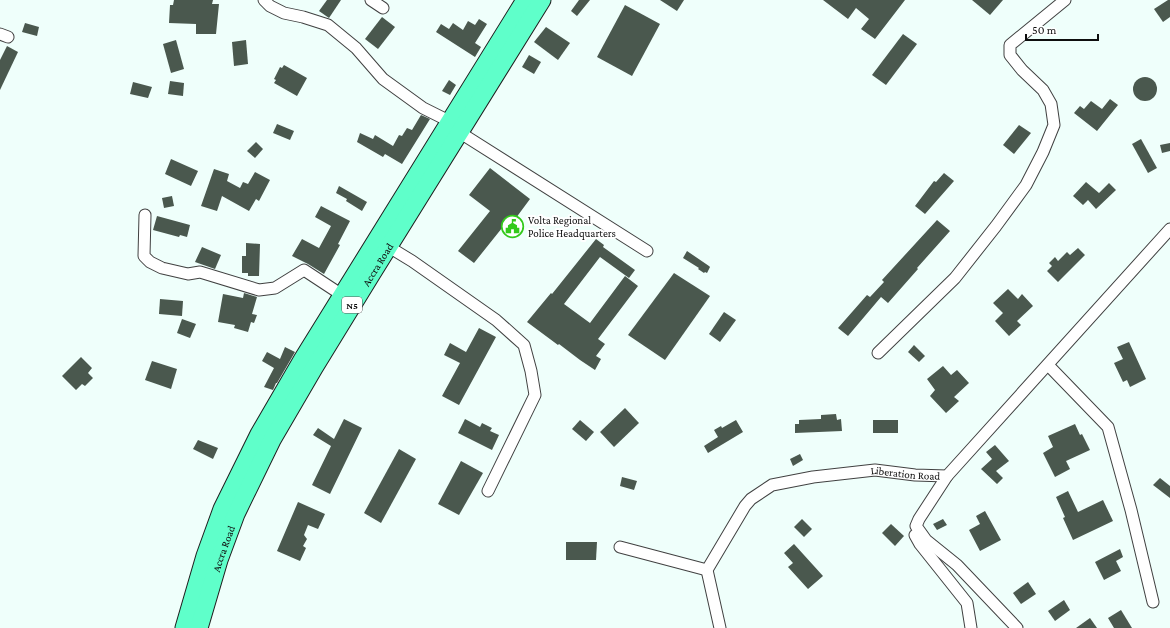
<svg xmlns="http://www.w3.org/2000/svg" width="1170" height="628" viewBox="0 0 1170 628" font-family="'Crimson Pro',serif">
<rect width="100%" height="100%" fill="#effffb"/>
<g fill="#4a584e">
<polygon points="174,0 213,0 212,4 219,4 216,34 196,34 196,24 169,23 170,5 173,5"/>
<polygon points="327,0 341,0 329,18 319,11"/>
<polygon points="579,0 590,0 577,16 571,11"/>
<polygon points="660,0 684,0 677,11"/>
<polygon points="823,0 905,0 875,39 861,29 869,19 856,8 848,19"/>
<polygon points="972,0 1003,0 990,15"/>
<polygon points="1168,0 1170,0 1170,17 1163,22 1154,9"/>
<polygon points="625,5 660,24 632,76 597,57"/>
<polygon points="382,17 395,27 378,49 365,39"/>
<polygon points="479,19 487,24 475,43 481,47 475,57 436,32 441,24 449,29 453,23 463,30 468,21 475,25"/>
<polygon points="25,23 39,27 37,36 22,32"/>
<polygon points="546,27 570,43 558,60 534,42"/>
<polygon points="903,34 917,44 886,85 872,75"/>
<polygon points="176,40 184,69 171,73 163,44"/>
<polygon points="246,40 248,64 234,66 232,42"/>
<polygon points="7,46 18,52 0,90 0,60"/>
<polygon points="529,55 541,62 534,74 522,67"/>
<polygon points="284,65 307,78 297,96 274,83 276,80 274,79 280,67 282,68"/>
<circle cx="1145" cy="89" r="12"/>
<polygon points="449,80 456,85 450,95 442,91"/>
<polygon points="170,81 184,83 183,96 168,94"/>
<polygon points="133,82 152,87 148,98 130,94"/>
<polygon points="1110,99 1118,105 1097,131 1074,113 1080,106 1084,109 1091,101 1102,109"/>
<polygon points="421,115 430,119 402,164 385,154 383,157 357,142 360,133 373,139 375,135 393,146 399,135 402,136 407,128 412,130"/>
<polygon points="277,124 294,131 290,140 273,133"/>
<polygon points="1019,125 1031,133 1014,154 1003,145"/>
<polygon points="1141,139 1157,168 1148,173 1132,144"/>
<polygon points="256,142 263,149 255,158 247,151"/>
<polygon points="1170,143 1170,151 1162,153 1160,145"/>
<polygon points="171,159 198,171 191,186 165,174"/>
<polygon points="490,168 530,199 510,226 506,223 474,263 458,251 490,211 469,195"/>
<polygon points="214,169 229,174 227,181 240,188 243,182 248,184 255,172 270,180 259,201 256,199 249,211 222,196 217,211 201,206"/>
<polygon points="944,173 954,181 925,214 915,206 934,181 936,182"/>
<polygon points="1086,182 1099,193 1109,183 1116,190 1096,209 1088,200 1083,205 1073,196"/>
<polygon points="339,186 367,202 362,211 346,201 347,199 336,193"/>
<polygon points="172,196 174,206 164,208 162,198"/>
<polygon points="321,206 350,221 338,244 340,245 324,274 308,264 292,256 302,239 319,248 331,226 315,217"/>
<polygon points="157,216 190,225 187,237 180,235 179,237 153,230"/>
<polygon points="937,220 950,231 917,268 918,269 888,303 881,297 848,336 838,328 867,295 870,297 884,282 882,280"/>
<polygon points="596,239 604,245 603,247 635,270 629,278 600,257 564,304 590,323 625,276 638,286 598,339 605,344 596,356 601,359 595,370 580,360 559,344 558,345 527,322 551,293 552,294"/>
<polygon points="246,243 260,244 259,276 248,276 248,273 242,273 242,256 246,256"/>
<polygon points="202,247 221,255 215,269 195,262"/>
<polygon points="1078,248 1085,255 1058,282 1047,271 1052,266 1049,263 1055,257 1058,261 1067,252 1070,255"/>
<polygon points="687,251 709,266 710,267 707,273 705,272 704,273 698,269 699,268 683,258"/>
<polygon points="674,273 710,296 665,360 628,335"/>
<polygon points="1008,289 1018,299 1022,294 1033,306 1017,321 1021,325 1009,336 995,321 1003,313 993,303"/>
<polygon points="244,293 257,297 252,314 257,315 254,323 251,322 248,332 234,328 235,325 218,322 223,294 243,298"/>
<polygon points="160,299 183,301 182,316 159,314"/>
<polygon points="724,312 736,320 720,342 709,334"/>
<polygon points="182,319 196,324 190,338 177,333"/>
<polygon points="479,328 496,337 459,405 442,396 460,363 444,355 450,343 466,352"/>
<polygon points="1129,342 1146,379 1130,387 1127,380 1123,382 1114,363 1123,359 1117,347"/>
<polygon points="914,345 925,356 919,362 908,352"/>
<polygon points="285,347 295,352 277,383 276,383 273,390 264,387 274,368 262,361 267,352 280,359"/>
<polygon points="81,357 92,368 88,373 93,378 85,386 82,384 76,390 62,376"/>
<polygon points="152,361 177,369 171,389 145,380"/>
<polygon points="943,366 951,375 957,370 969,383 954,397 959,401 946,413 930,396 935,390 927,379"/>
<polygon points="625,408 639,423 614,447 600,432"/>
<polygon points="836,414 837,420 841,419 842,431 795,433 795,424 799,424 799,420 821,419 821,415"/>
<polygon points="344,419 362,428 330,494 312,485 331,446 313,435 318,428 334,439"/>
<polygon points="465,419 480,427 482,423 492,428 490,431 499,435 492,450 458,433"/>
<polygon points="580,420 594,432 586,441 572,429"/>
<polygon points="736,420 743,432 708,453 704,446 718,437 714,430 721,426 722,428"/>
<rect x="873" y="420" width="25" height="13"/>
<polygon points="1075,424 1080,435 1082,434 1090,450 1066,461 1070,469 1055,477 1043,453 1053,447 1048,436"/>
<polygon points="198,440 218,448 213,459 193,449"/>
<polygon points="995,445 1009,461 996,471 1003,478 997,484 981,469 992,459 986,452"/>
<polygon points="399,449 416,459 381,523 364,513"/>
<polygon points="800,454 803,460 793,466 790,459"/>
<polygon points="461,461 483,473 459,515 438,504"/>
<polygon points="622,477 637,481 634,490 620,486"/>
<polygon points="1160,478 1170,486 1170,498 1153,485"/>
<polygon points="1068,491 1078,512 1103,500 1113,521 1073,540 1063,518 1065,517 1056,497"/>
<polygon points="298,502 325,514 318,529 308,525 304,535 307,539 303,546 306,548 300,561 277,551"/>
<polygon points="985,511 1001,540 980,551 969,530 980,524 976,516"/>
<polygon points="802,519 812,529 804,537 794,527"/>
<polygon points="943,519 947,525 937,530 933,524"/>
<polygon points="891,524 904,536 895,546 882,533"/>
<polygon points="566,542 597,542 596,560 566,560"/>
<polygon points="794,544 823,576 808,589 788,567 793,563 784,553"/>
<polygon points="1120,549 1123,557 1116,561 1121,571 1104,580 1095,562"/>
<polygon points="1028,582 1036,594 1021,604 1013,593"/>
<polygon points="1064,600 1070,610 1055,621 1048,611"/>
<polygon points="1121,610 1132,628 1114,628 1108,618"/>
<polygon points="1090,618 1097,628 1076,628"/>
</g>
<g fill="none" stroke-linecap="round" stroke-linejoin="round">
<defs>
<g id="minor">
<polyline points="264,0 270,6 284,13 303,17 328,25 356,48 383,79 423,108 449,121"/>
<polyline points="371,0 383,8"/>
<polyline points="0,34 8,37"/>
<polyline points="459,132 647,251"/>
<polyline points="145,215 144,256 150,262 162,268 188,274 200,272 259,290 275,288 304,270 342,295"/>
<polyline points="389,247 412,261 496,320 524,345 531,371 535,395 488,491"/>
<polyline points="878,353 955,278 996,226 1026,185 1043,152 1054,125 1051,104 1043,90 1022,70 1010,55 1010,45 1065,0"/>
<polyline points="1048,365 1108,427 1131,510 1153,602"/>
<polyline points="947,476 919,519 916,526 926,540 957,565 1017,628"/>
<polyline points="915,535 920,544 967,603 971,628"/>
<polyline points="620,547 707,570"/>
<path id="s1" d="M720,628L707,570L745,506L751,499L772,485L813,477L875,470L915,475L947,476L1170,229"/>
</g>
<g id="primary">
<polyline points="184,628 205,556 222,509 259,434 302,360 525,0"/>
<path id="s2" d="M199,628L219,560L236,514L272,440L314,368L371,275L542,0"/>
</g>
</defs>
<use href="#minor" stroke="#414141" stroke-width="13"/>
<use href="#primary" stroke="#1f1f1f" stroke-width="19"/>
<use href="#minor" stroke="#fff" stroke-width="11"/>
<use href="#primary" stroke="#5fffca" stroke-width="17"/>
</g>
<defs>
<symbol id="civic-ring" viewBox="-11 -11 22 22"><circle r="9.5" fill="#fff" stroke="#33c91b" stroke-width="1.5"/><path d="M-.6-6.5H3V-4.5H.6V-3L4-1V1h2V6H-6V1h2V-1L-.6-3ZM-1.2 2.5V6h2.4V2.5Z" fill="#33c91b"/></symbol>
</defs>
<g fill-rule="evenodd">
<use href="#civic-ring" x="500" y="214" width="25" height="25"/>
</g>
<g text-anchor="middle" stroke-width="4" stroke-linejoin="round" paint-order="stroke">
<rect fill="#fff" stroke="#565656" stroke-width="1" x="342" y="297" width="20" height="16" rx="3"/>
<g font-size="10" font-weight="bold" fill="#0e0e0e">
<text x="352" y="309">N5</text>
</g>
<g font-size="11" fill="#0e0e0e" stroke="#fff" text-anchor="start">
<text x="528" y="224">Volta Regional<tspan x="528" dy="13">Police Headquarters</tspan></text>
</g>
<g font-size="11" fill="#0e0e0e" stroke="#fff">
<text dy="4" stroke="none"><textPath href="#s2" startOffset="407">Accra Road</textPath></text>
<text dy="4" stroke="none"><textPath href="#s1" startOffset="303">Liberation Road</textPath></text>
<text dy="4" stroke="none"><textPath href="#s2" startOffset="83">Accra Road</textPath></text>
</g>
</g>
<path d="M1026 34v6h72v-6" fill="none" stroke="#0e0e0e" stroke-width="2"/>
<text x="1032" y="34" font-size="12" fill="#0e0e0e" stroke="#ffffff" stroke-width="3" paint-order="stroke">50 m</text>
</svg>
